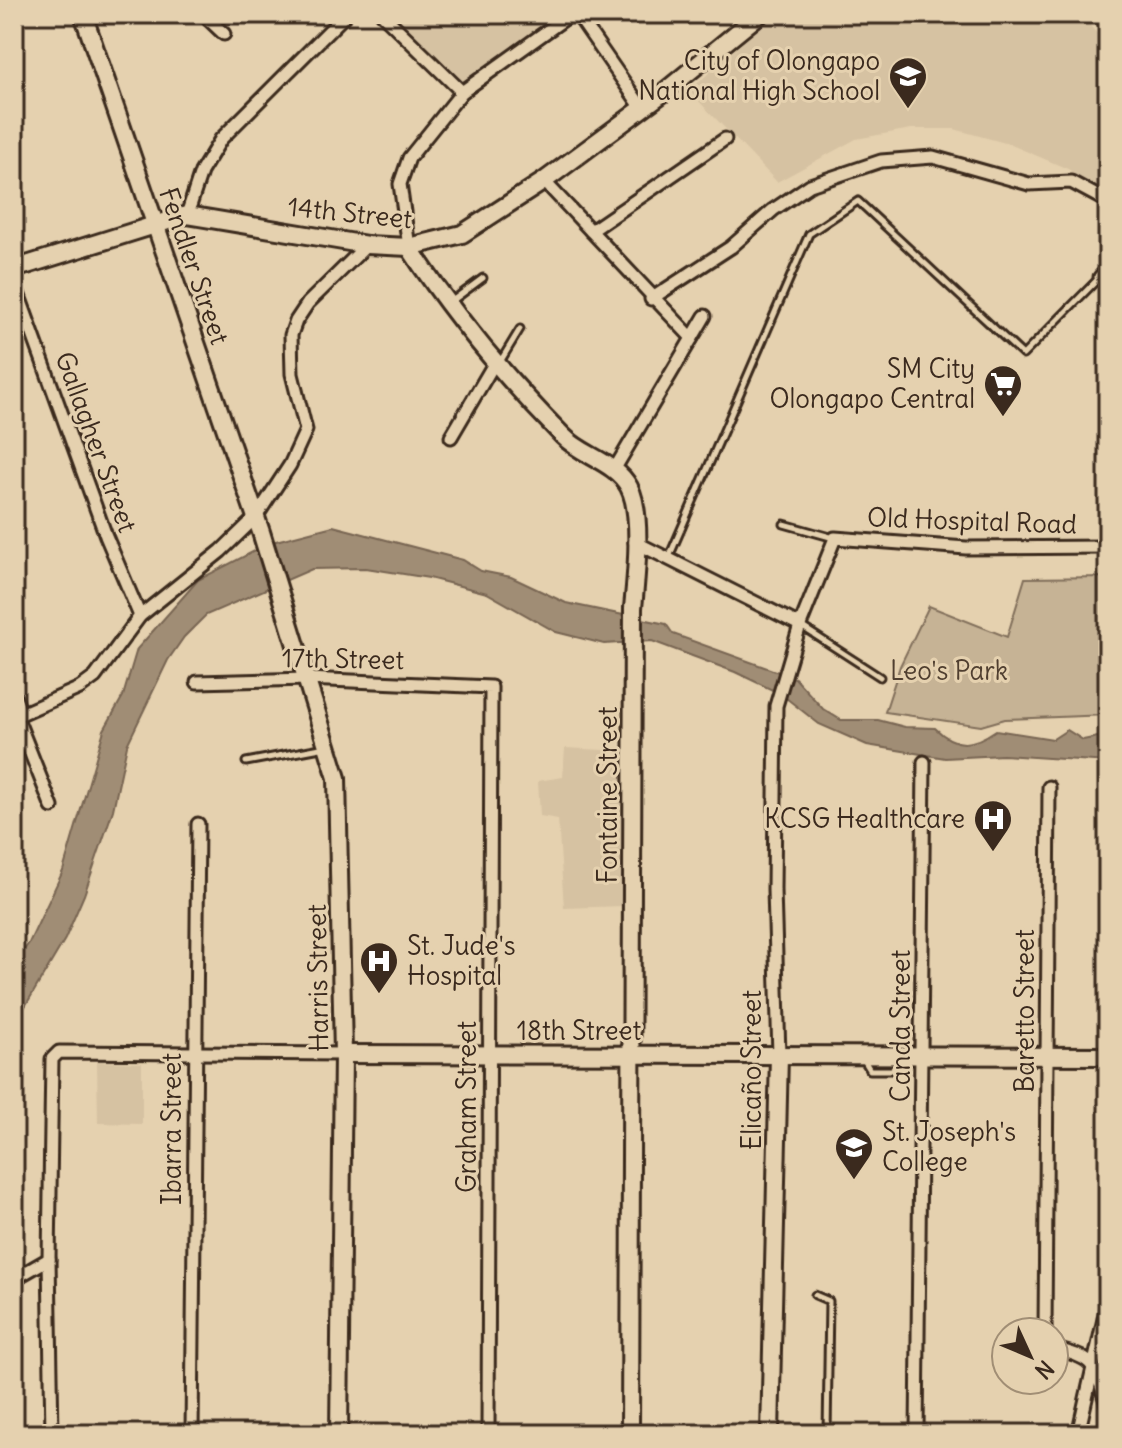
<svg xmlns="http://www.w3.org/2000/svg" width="1122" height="1448" viewBox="0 0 1122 1448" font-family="Delius,sans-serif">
<rect width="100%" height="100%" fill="#e5d1af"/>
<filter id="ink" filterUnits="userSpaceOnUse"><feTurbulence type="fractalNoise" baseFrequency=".0125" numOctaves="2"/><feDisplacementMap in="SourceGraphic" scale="16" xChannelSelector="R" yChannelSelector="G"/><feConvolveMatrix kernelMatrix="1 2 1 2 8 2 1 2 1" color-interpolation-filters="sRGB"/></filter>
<g filter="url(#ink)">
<g fill="#d6c2a2">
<polygon points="394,14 560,14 467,87"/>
<polygon points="775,14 1079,14 1108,45 1108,199 1068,169 1009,144 954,129 911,129 856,139 777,182 689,91"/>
<polygon points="565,748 623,751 624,906 564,908 558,819 540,816 538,781 563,777"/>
<polygon points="97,1061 142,1063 142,1124 98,1123"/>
</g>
<polygon fill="#c6b395" stroke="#806e5a" stroke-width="2" points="1108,577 1108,715 1005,719 981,726 885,712 900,666 929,606 1007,637 1025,578"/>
<path fill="#a08d74" stroke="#786552" stroke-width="2" d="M333,526L463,560L481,571L511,577L566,603L666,624L673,634L795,678L823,709L841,720H878L905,727L935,728C956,749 973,746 996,730L1053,739L1067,730L1083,740L1108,735V762L1003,755L945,758L867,745L819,724L781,694L735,672L652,641L604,644L556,632L487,593L429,578L366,568L312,569L206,615L184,637L168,660L127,745L113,810L84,895L65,939L14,1025V963L29,943L63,871L104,730L123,696L137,649L198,580L272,542Z"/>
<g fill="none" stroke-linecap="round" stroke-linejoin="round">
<defs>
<g id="lane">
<polyline points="452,301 483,278"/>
<polyline points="500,362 520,329"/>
<polyline points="784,524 834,538"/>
<polyline points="669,557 809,234 858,201 1023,355 1099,278"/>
<polyline points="801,626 880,677"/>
<polyline points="246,762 326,747"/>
<polyline points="864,1060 870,1070 892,1070 902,1059"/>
<polyline points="815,1295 829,1301 827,1434"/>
</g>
<g id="street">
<polyline points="203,14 224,34"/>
<polyline points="382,14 462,92"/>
<polyline points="577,14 642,108"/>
<polyline points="544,181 692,338"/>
<polyline points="187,215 201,172 221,139 346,14"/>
<polyline points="591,231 725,139"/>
<polyline points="409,247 400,184 409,158 462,92 571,14"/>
<polyline points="1108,269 1100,277 1108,285"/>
<polyline points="14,282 106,536 140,616"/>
<polyline points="651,299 731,247 773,210 810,185 881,161 933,157 1029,184 1071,182 1108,202"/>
<polyline points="451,437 495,362"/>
<polyline points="614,470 705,316"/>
<polyline points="635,542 800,625"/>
<polyline points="197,682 306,679 491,687 488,1434"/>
<polyline points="14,695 21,714"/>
<polyline points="16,716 52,807"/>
<polyline points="14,717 80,688 95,677 140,616 221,551 256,517 290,465 306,430 292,374 291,335 296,321 308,303 367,245"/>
<polyline points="779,1055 774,890 776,706 800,625 835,538 966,548 1108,547"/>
<polyline points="14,1279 49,1259"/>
<polyline points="1045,1332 1049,787"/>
<path d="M1054,1349C1099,1358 1094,1367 1108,1407"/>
<polyline points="52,1434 49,1259 52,1059 59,1052 343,1054"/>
<polyline points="192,1434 198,824"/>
<polyline points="917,1434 924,762"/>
<polyline points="1078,1434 1108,1301"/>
</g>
<g id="secondary">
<polyline points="83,14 261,532 337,778 343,1054 339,1434"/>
<path d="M409,247C453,315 506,378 563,436C582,456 616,462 629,487C643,513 636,578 633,608L630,1434"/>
<polyline points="14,269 187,215 367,245 409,247 462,234 544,181 663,93 760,14"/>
<polyline points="343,1054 1108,1056"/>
<polyline points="770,1434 779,1055"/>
</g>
</defs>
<use href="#lane" stroke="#3b2a1e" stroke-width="11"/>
<use href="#street" stroke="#3b2a1e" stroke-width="17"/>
<use href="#secondary" stroke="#3b2a1e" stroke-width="22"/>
<use href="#lane" stroke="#e5d1af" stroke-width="5"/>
<use href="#street" stroke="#e5d1af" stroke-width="11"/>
<use href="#secondary" stroke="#e5d1af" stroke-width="16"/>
</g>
</g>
<defs>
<symbol id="school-pin" viewBox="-11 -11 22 30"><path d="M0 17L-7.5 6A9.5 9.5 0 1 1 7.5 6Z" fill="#3b2a1e" stroke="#e5d1af"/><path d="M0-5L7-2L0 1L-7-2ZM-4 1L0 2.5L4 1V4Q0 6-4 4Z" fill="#fff"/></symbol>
<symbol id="supermarket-pin" viewBox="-11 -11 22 30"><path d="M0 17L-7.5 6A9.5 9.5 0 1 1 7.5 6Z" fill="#3b2a1e" stroke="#e5d1af"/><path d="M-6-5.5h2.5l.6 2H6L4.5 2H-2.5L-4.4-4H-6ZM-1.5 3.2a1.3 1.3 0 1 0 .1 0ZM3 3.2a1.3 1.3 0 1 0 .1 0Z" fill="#fff"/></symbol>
<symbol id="hospital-pin" viewBox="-11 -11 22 30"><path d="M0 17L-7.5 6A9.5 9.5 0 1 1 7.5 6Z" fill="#3b2a1e" stroke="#e5d1af"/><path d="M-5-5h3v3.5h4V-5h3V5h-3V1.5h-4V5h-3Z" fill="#fff"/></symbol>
<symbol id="university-pin" viewBox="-11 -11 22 30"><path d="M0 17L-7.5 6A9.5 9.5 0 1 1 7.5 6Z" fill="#3b2a1e" stroke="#e5d1af"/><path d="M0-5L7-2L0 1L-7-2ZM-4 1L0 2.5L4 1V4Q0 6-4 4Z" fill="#fff"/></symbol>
</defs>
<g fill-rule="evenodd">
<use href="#school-pin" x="886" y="54" width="44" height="60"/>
<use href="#supermarket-pin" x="981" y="362" width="44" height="60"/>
<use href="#hospital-pin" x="971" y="797" width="44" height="60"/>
<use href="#hospital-pin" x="357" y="939" width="44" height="60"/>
<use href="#university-pin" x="832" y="1125" width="44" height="60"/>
</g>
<g text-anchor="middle" stroke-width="6" stroke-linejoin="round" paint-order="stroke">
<g font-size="26" fill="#3b2a1e" stroke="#e5d1af" text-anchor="end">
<text x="880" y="70">City of Olongapo<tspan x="880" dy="30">National High School</tspan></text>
<text x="975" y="378">SM City<tspan x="975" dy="30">Olongapo Central</tspan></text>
<text x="965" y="828">KCSG Healthcare</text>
<text x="407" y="955" text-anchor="start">St. Jude's<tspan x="407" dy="30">Hospital</tspan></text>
<text x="882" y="1141" text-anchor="start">St. Joseph's<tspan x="882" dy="30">College</tspan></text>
</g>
<g font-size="26" fill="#3b2a1e" stroke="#e5d1af">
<text transform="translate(350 213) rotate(6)" y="9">14th Street</text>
<text transform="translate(194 266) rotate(71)" y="9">Fendler Street</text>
<text transform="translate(96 442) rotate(70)" y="9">Gallagher Street</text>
<text transform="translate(972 521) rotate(2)" y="9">Old Hospital Road</text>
<text transform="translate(343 659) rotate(1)" y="9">17th Street</text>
<text transform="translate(608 795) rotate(-90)" y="9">Fontaine Street</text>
<text transform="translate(318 978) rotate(-91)" y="9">Harris Street</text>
<text transform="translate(1025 1011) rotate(-90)" y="9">Baretto Street</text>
<text transform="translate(901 1026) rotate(-90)" y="9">Canda Street</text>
<text x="579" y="1040">18th Street</text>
<text transform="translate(752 1070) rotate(-90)" y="9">Elicaño Street</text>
<text transform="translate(467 1107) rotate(-90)" y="9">Graham Street</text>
<text transform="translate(172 1129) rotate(-90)" y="9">Ibarra Street</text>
</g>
<g font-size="26" fill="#503f30" stroke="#e5d1af">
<text x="949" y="680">Leo's Park</text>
</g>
</g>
<rect width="1122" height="1448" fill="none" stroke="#e5d1af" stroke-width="48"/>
<rect x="24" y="24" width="1074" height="1400" fill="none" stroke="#3b2a1e" stroke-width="3" filter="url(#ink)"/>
<g transform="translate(1030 1356) rotate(134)"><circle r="38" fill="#e5d1af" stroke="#a18e75" stroke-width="2"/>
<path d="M0-6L14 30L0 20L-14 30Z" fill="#3b2a1e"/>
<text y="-12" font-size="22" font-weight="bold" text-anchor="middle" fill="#3b2a1e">N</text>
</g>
</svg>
